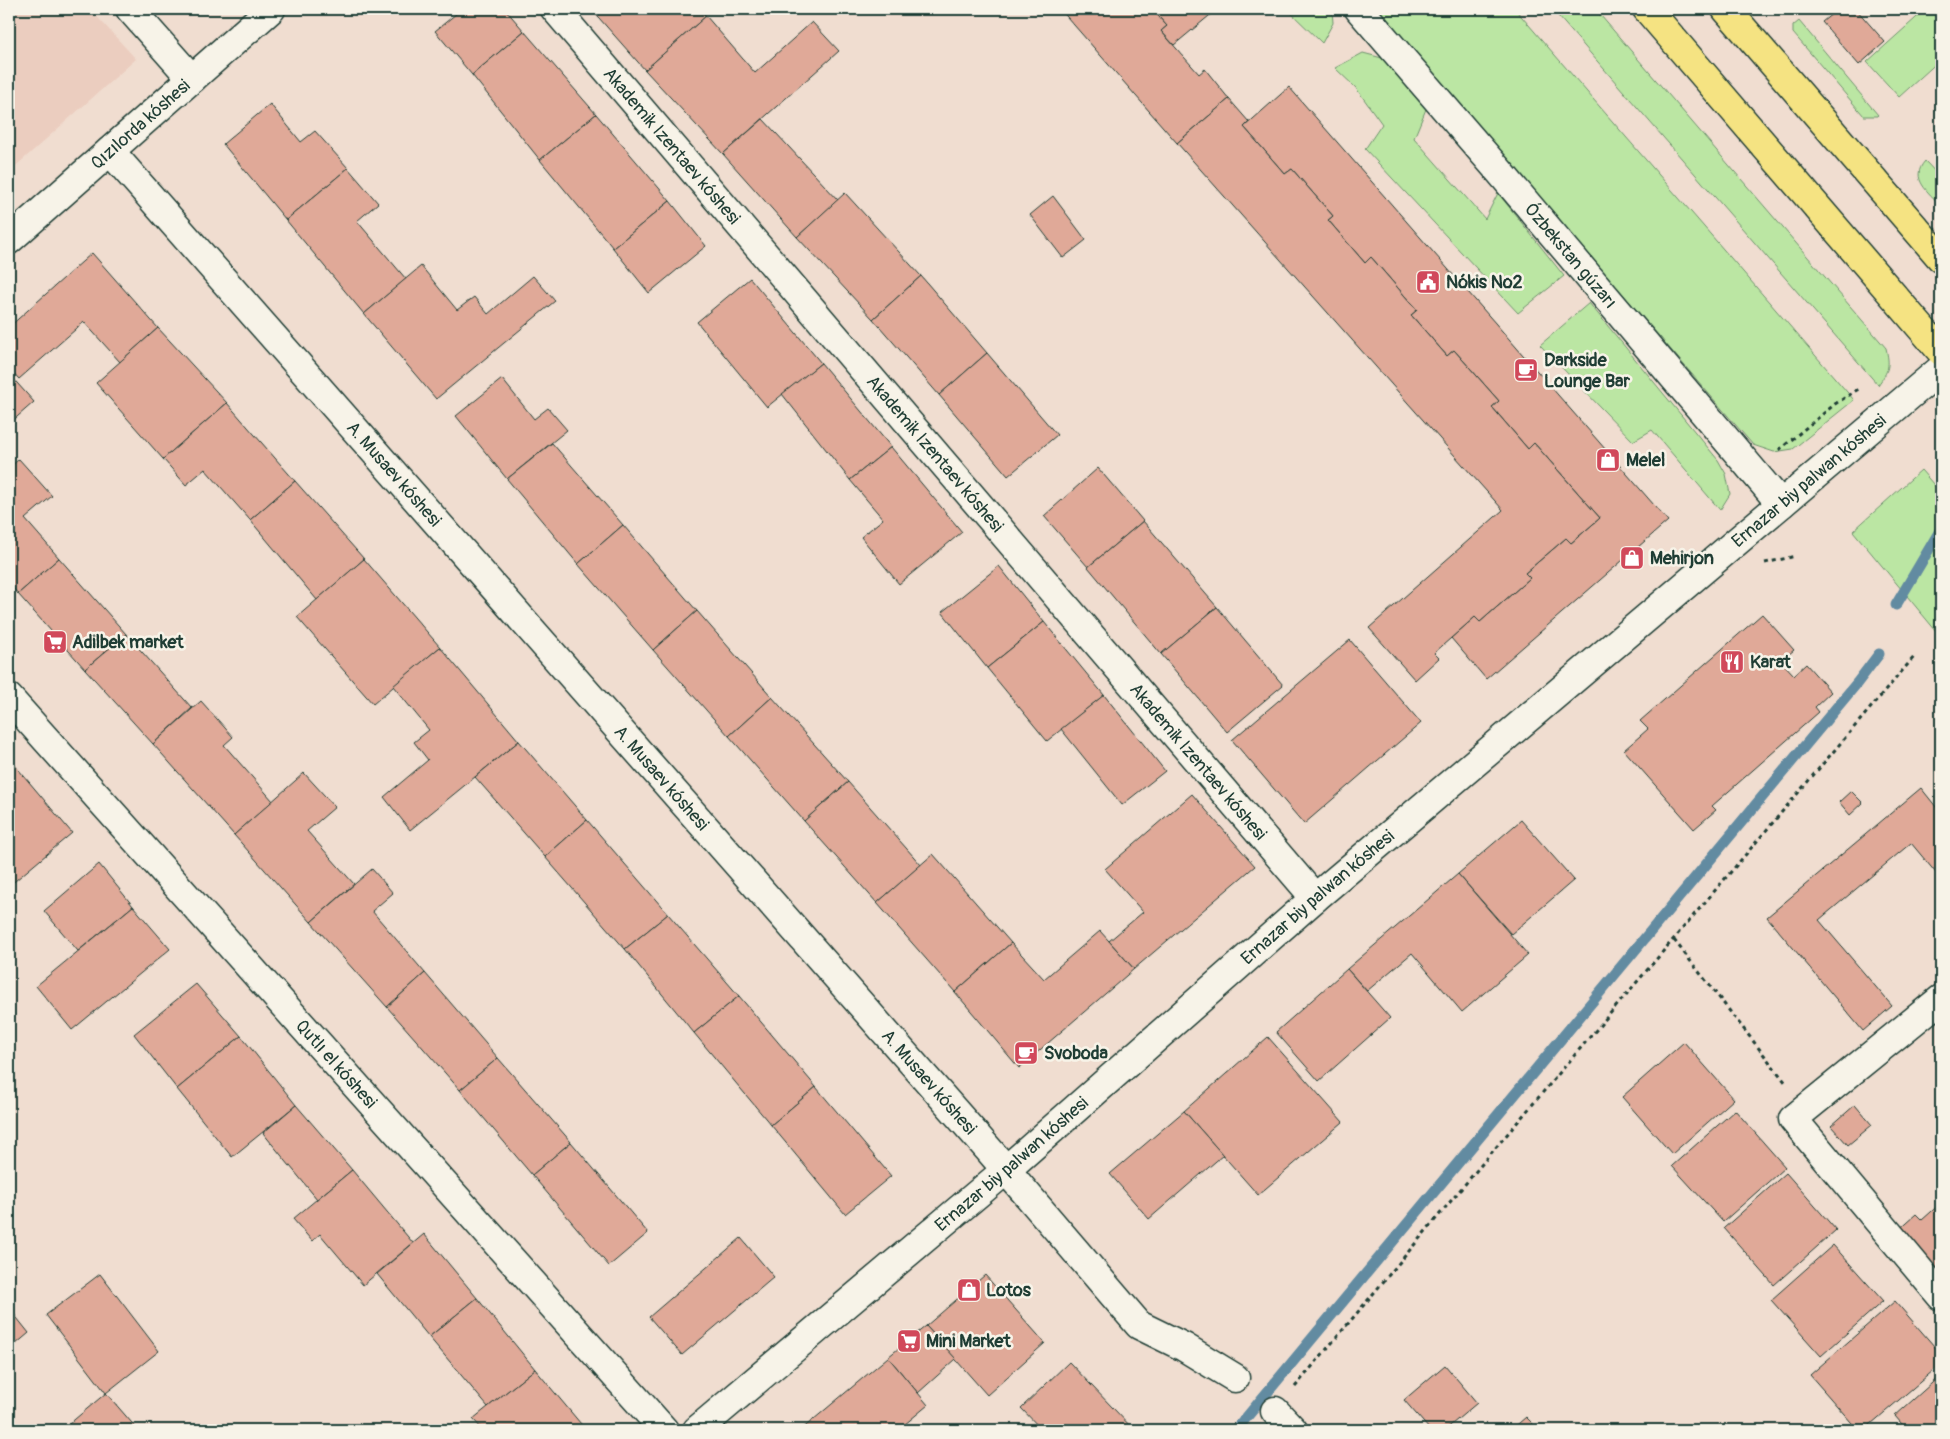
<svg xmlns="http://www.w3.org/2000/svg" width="1950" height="1439" viewBox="0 0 1950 1439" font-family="Pangolin,sans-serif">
<rect width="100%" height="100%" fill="#f0ddd0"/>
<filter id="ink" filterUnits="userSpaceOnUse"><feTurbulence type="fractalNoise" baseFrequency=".02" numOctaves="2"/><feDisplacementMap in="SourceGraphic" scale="10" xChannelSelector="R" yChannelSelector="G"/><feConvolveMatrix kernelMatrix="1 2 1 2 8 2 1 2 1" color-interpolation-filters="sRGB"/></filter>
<g filter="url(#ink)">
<polygon fill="#ebcdbf" points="9,9 90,9 136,59 9,172"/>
<g fill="#bbe6a3" stroke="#6d926c">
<polygon points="1287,9 1332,9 1333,23 1322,43"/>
<polygon points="1377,9 1515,9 1854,400 1793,449 1774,452 1753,445"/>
<path d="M1552,9H1595L1886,348C1890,366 1889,370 1878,385Z"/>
<polygon points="1926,9 1933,9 1941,18 1941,59 1899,97 1867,62"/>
<polygon points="1799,21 1878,115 1877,116 1864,116 1793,33 1793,26"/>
<polygon points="1363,53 1382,58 1426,109 1414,138 1485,219 1498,193 1564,276 1518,313 1365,149 1382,124 1356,88 1335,68"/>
<path d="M1925,161L1941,178V206C1929,192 1909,179 1925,161Z"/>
<polygon points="1589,303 1718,460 1726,474 1730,494 1720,510 1652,430 1633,441 1540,345"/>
<polygon points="1921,470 1941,493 1941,637 1853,531"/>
</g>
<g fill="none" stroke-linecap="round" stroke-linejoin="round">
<g stroke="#628ba1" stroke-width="11">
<polyline points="1896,605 1941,529"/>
<polyline points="1236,1430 1857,683 1879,654"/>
</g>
</g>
<g fill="#e0a998" stroke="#1f3d34">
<polygon points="462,9 505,9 524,31 472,75 435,31"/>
<polygon points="591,9 700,9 706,16 645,70"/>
<polygon points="1060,9 1152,9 1167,26 1161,31 1199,74 1205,69 1229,99 1177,143"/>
<polygon points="1152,9 1213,9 1215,11 1174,45 1161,31 1167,26"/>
<polygon points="1838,9 1856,9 1885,42 1859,65 1822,22"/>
<polygon points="706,16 755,73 812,22 839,51 723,154 645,70"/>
<polygon points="524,31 596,114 540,160 472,75"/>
<polygon points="1289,87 1668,521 1486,679 1451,638 1475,617 1480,622 1530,578 1525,573 1566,538 1571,543 1600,518 1534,443 1528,449 1492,407 1499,401 1454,350 1447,356 1411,315 1417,310 1371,257 1365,263 1328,220 1333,216 1292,169 1285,174 1244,127"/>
<polygon points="1229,99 1249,122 1244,127 1285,174 1292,169 1333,216 1328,220 1365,263 1371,257 1417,310 1411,315 1447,356 1454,350 1499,401 1492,407 1528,449 1534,443 1600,518 1571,543 1566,538 1525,573 1530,578 1480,622 1475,617 1434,653 1439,658 1415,680 1369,628 1503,510 1177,143"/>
<polygon points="270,104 301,142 315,131 348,168 286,220 223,144"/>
<polygon points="596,114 670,201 613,248 540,160"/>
<polygon points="763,119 838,200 797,237 723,154"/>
<polygon points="348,168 378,203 357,221 406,279 364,314 286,220"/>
<polygon points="845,193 921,276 873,319 797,237"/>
<polygon points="1053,196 1086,240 1063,258 1030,215"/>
<polygon points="670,201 706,246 649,293 613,248"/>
<polygon points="92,253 158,328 120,362 84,322 19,379 9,368 9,327"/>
<polygon points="421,266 457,310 474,297 488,314 533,276 555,301 436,399 364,314"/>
<polygon points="921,276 987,353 939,395 873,319"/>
<polygon points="750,278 821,363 767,407 697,322"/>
<polygon points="158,328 227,403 163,459 96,383"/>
<polygon points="987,353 1057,435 1008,476 939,395"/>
<polygon points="821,363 891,447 850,480 782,394"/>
<polygon points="9,374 34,402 9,424"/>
<polygon points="502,379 534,419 548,408 567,430 507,479 456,416"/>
<polygon points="227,403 295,481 250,520 205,469 186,485 163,459"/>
<polygon points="552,443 623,525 578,564 507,479"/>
<polygon points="891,447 962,532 899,584 861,537 883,519 850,480"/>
<polygon points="19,459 52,496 25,519 59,558 18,594 9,583 9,468"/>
<polygon points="1098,468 1143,521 1088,567 1044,516"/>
<polygon points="295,481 364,559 317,600 250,520"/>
<polygon points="1143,521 1217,607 1161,654 1088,567"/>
<polygon points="623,525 697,611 653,650 578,564"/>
<polygon points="59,558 126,634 85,669 18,594"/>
<polygon points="364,559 440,647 373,704 297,617"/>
<polygon points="999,566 1044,622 987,668 942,612"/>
<polygon points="1217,607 1283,685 1227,732 1161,654"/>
<polygon points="697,611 772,697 729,736 653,650"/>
<polygon points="1762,614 1794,650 1781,661 1794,675 1806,664 1831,692 1815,707 1819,712 1712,806 1716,810 1694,829 1624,750 1648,729 1640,721"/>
<polygon points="1044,622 1104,695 1047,741 987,668"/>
<polygon points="126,634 192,708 153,744 85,669"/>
<polygon points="1350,640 1421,723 1304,824 1232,740"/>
<polygon points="440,647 519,741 410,830 384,797 428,760 414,742 429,730 393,686"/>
<polygon points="1104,695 1165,771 1122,805 1061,729"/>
<polygon points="772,697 848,782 804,821 729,736"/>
<polygon points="201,701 233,737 224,745 273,801 234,835 153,744"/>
<polygon points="519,741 587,820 545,857 475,777"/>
<polygon points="13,763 72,833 9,886 9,766"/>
<polygon points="304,773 335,807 307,831 354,884 311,922 234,835"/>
<polygon points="848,782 921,865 877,903 804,821"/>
<polygon points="1921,788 1941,813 1941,879 1911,843 1819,920 1892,1006 1863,1031 1767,917"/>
<polygon points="1851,791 1863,803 1850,815 1839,802"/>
<polygon points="1192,794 1255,866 1134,969 1109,941 1143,912 1105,869"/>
<polygon points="587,820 668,914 625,949 545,857"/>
<polygon points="1521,820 1574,880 1511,934 1458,874"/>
<polygon points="933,854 1011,943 955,992 877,903"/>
<polygon points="99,864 133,906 78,951 44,911"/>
<polygon points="372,869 393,893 372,911 425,973 387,1007 311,922"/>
<polygon points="1458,874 1528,955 1462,1012 1412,953 1367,991 1347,969"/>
<polygon points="133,906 170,949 72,1030 36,986"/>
<polygon points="668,914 739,996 694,1033 625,949"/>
<polygon points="1100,931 1134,969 1019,1068 955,992 1011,943 1044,979"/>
<polygon points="1347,969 1390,1018 1319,1081 1276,1032"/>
<polygon points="425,973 498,1058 460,1090 387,1007"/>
<polygon points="196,984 241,1036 177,1089 134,1034"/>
<polygon points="739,996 816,1087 771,1125 694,1033"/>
<polygon points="241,1036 296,1105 232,1157 177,1089"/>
<polygon points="1268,1037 1343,1122 1258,1195 1184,1111"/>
<polygon points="1684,1042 1734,1099 1672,1154 1622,1097"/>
<polygon points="498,1058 571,1142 532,1175 460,1090"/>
<polygon points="816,1087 891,1176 845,1214 771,1125"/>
<polygon points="296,1105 352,1170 317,1199 263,1133"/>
<polygon points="1855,1105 1872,1125 1848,1145 1831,1126"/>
<polygon points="1735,1110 1785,1167 1723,1222 1672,1166"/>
<polygon points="1184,1111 1223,1155 1149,1219 1110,1174"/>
<polygon points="571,1142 648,1233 609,1266 532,1175"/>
<polygon points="352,1170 413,1243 363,1285 320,1234 312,1241 293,1219"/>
<polygon points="1786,1173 1836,1230 1774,1285 1724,1228"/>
<polygon points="1941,1203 1941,1281 1897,1231 1916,1214 1922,1220"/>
<polygon points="424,1234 477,1298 429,1337 377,1274"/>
<polygon points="741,1238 774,1277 682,1355 649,1317"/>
<polygon points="1833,1245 1883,1301 1821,1356 1771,1300"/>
<polygon points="100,1274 159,1351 106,1393 46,1315"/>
<polygon points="985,1275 1045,1343 987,1395 926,1326"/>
<polygon points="477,1298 535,1369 488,1407 429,1337"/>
<polygon points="1895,1301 1941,1354 1941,1364 1864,1430 1858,1430 1810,1375"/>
<polygon points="9,1308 29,1333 9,1350"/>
<polygon points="926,1326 956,1359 918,1393 888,1357"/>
<polygon points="888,1357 928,1405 898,1430 801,1430"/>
<polygon points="1069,1362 1134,1430 1042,1430 1021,1408"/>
<polygon points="1445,1365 1477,1403 1445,1430 1430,1430 1404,1400"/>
<polygon points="535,1369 586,1430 483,1430 473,1419"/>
<polygon points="1941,1375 1941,1430 1907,1430 1895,1416"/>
<polygon points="106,1393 138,1430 62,1430"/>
<polygon points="1526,1417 1539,1430 1511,1430"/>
</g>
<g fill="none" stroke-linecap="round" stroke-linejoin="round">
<defs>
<g id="minor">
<polyline points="130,9 192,79"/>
<path id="s1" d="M555,9L1315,898"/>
<path id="s2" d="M1359,9L1500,172L1781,504"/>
<path id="s3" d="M110,151L989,1150L1139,1325L1184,1347L1235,1378"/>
<path id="s4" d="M9,240L271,9"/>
<path id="s5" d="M9,698L664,1430"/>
<polyline points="1941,999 1793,1119 1941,1296"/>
<polyline points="1275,1411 1293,1430"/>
</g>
<g id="tertiary">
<path id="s6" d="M697,1430L1006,1170L1315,898L1941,369"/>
</g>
<g id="primary">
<polyline points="1647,9 1941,351"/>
<polyline points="1726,9 1941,258"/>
</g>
</defs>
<use href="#minor" stroke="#1f3d34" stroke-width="31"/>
<use href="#tertiary" stroke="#1f3d34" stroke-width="31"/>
<use href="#primary" stroke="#1f3d34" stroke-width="31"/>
<g stroke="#1f3d34" stroke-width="3" stroke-dasharray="4 4" stroke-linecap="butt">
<polyline points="1779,450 1835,404 1860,388"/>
<polyline points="1765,563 1796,556"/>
<polyline points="1674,940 1786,1083"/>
<polyline points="1295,1387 1492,1152 1914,657"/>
</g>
<use href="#minor" stroke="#f7f3e8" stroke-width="28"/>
<use href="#tertiary" stroke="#f7f3e8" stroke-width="28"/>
<use href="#primary" stroke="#f5e382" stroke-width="28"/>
</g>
</g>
<defs>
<symbol id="civic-square" viewBox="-11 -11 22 22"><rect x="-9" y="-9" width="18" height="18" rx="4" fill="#d1495b" stroke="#f7f3e8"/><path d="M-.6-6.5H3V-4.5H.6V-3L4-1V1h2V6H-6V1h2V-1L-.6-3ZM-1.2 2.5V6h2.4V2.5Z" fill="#fff"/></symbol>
<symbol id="cafe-square" viewBox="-11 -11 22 22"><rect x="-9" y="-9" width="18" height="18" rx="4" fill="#d1495b" stroke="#f7f3e8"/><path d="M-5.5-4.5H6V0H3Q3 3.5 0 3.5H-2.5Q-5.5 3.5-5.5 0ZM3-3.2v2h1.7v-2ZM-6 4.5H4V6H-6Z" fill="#fff"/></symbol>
<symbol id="shop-square" viewBox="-11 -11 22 22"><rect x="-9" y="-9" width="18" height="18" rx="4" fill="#d1495b" stroke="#f7f3e8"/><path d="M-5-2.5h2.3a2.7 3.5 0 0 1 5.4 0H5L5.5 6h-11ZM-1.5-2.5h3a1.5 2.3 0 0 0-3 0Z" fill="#fff"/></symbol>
<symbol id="supermarket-square" viewBox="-11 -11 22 22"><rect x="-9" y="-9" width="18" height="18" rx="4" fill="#d1495b" stroke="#f7f3e8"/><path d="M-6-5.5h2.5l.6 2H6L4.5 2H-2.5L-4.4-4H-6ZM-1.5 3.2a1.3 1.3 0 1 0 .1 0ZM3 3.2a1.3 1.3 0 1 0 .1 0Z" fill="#fff"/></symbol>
<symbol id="restaurant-square" viewBox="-11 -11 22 22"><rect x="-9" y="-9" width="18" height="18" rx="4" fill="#d1495b" stroke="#f7f3e8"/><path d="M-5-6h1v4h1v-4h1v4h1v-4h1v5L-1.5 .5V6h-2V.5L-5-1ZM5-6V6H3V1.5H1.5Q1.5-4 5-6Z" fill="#fff"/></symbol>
</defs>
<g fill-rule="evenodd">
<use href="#civic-square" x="1414" y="268" width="28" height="28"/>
<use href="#cafe-square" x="1512" y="356" width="28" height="28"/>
<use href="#shop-square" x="1594" y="446" width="28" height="28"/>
<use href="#shop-square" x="1618" y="544" width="28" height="28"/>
<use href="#supermarket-square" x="41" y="628" width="28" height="28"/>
<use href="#restaurant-square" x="1718" y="648" width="28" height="28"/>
<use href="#cafe-square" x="1012" y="1039" width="28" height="28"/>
<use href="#shop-square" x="955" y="1276" width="28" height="28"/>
<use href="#supermarket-square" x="895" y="1327" width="28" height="28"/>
</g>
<g text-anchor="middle" stroke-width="5" stroke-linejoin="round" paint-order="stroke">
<g font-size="18" fill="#1f3d34" stroke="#f7f3e8">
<text dy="6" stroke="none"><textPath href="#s4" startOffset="175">Qızılorda kóshesi</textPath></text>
<text dy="6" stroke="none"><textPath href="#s1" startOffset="180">Akademik Izentaev kóshesi</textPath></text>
<text dy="6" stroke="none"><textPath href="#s2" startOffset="325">Ózbekstan gúzarı</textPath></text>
<text dy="6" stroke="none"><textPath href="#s1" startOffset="585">Akademik Izentaev kóshesi</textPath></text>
<text dy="6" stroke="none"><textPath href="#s3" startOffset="430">A. Musaev kóshesi</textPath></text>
<text dy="6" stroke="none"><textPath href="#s6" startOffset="1462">Ernazar biy palwan kóshesi</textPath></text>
<text dy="6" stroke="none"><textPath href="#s1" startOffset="990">Akademik Izentaev kóshesi</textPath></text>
<text dy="6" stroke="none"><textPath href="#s3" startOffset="835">A. Musaev kóshesi</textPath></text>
<text dy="6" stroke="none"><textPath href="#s6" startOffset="818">Ernazar biy palwan kóshesi</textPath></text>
<text dy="6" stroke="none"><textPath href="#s5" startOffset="491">Qutlı el kóshesi</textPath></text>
<text dy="6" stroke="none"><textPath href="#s3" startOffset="1240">A. Musaev kóshesi</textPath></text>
<text dy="6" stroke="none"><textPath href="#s6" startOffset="412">Ernazar biy palwan kóshesi</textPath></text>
</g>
<g font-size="18" font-weight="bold" fill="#1f3d34" stroke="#f7f3e8" text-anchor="start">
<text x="1446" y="288">Nókis №2</text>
<text x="1544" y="366">Darkside<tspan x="1544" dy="21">Lounge Bar</tspan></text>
<text x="1626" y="466">Melel</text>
<text x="1650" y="564">Mehirjon</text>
<text x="72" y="648">Adilbek market</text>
<text x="1750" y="668">Karat</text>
<text x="1044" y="1059">Svoboda</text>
<text x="986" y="1296">Lotos</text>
<text x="926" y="1347">Mini Market</text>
</g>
</g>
<rect width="1950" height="1439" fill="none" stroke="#f7f3e8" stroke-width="30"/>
<rect x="15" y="15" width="1920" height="1409" fill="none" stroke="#1f3d34" stroke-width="2" filter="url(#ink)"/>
</svg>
